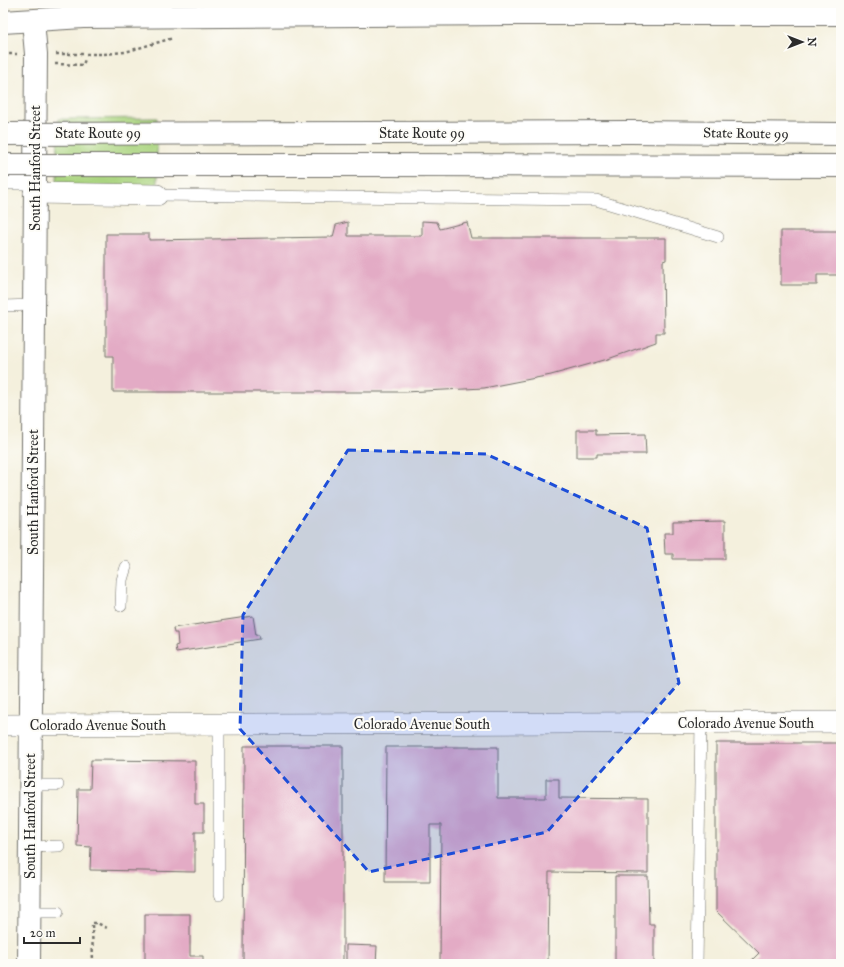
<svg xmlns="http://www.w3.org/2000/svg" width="844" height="967" viewBox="0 0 844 967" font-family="'IM FELL Great Primer',serif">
<rect width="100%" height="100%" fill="#fdfcf7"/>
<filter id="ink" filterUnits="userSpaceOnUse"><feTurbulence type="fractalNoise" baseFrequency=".025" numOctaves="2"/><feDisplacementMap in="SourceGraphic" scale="8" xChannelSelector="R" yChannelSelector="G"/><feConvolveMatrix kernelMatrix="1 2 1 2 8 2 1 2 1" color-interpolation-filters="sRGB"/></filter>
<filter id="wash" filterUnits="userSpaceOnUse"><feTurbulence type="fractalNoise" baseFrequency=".012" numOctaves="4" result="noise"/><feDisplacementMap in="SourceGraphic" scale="16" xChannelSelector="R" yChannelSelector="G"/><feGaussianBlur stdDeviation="0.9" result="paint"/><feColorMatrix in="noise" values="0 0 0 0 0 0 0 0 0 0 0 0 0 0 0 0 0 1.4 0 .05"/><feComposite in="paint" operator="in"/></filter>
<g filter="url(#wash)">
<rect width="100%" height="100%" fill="#f4f0dd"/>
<polygon fill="#aad480" stroke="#6a8056" points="157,118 157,188 57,188 58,119"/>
<g id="blocks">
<g fill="#e3abc5">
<polygon points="839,194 841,194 841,275 817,275 817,285 781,285 781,231 839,231"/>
<polygon points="422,221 437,222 440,229 467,222 471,238 666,238 666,260 663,261 664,333 656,333 656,342 608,359 551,375 484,388 405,392 113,392 113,356 106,356 106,234 149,234 149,240 333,237 336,225 348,222 348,236 422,236"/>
<polygon points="577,430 596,430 596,435 645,434 646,454 597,454 597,457 577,457"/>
<polygon points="725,521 725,559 673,559 673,554 665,554 664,533 673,533 673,522"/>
<polygon points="253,616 256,635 259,635 260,639 176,652 175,646 178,645 177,633 174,633 173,628"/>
<polygon points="716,743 841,743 841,964 748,964 759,953 716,911"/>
<polygon points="244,746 343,746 343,964 243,964"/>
<polygon points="386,747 498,747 498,798 546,798 546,779 559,779 559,798 648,799 648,873 549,872 548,964 440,964 441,825 430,825 430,882 385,882"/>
<polygon points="91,760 195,761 195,804 204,804 204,832 195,832 195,872 90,870 91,847 77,846 78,789 90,789"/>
<polygon points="615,876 648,876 649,924 654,924 654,964 615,964"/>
<polygon points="145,914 190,914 190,956 203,956 203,964 145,964"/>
<polygon points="346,945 377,946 376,964 346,964"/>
</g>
</g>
</g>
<g filter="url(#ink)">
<use href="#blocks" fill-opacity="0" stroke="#717069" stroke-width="1"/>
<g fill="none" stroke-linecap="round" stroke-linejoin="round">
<defs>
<g id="lane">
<polyline points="157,195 596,200 718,237"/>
<polyline points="3,306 34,305"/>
<polyline points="121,606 122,580 126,567"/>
<polyline points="30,785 58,785"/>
<polyline points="30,847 59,846"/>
<polyline points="219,895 219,724"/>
<polyline points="30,912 58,912"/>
<polyline points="697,964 701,723"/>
</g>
<g id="street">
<polyline points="3,179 35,179"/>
<polyline points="34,193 157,195"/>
<polyline points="3,725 841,722"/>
</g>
<g id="secondary">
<polyline points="3,22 83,17 521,14 841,14"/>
<polyline points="29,964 36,54 33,21"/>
</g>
<g id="highway">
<polyline points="381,133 631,132 841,134"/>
<polyline points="380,165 841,166"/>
</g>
</defs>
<use href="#lane" stroke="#717069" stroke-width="12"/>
<use href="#street" stroke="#717069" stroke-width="22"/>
<use href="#secondary" stroke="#717069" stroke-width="24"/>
<use href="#highway" stroke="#717069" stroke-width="24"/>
<g stroke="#717069" stroke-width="2.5" stroke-dasharray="3 3" stroke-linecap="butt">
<polyline points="3,54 17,54"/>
<polyline points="56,54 104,54 125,52 173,38"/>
<polyline points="55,64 83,65 85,59"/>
<polyline points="93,964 92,923 97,923 107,928"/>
</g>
<use href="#lane" stroke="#fff" stroke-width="11"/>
<use href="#street" stroke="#fff" stroke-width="21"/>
<use href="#secondary" stroke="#fff" stroke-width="22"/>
<use href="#highway" stroke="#fff" stroke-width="22"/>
<defs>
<g id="highway-bridge">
<polyline points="3,134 381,133"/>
<polyline points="3,165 380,165"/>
</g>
</defs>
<use href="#highway-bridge" stroke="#717069" stroke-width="24" stroke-linecap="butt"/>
<use href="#highway-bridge" stroke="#fff" stroke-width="22"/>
</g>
</g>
<path fill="#1d4ed8" fill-opacity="0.2" stroke="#1d4ed8" stroke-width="3" stroke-dasharray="8 5" stroke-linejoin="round" d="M348,450L486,454L647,528L679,683L547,832L369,872L240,729L243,615Z"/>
<g text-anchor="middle" stroke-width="4" stroke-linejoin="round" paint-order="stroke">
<g font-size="14" fill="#2b2b2b" stroke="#fdfcf7">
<text x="98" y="138">State Route 99</text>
<text x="422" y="138">State Route 99</text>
<text transform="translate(746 133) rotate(1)" y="5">State Route 99</text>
<text transform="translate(35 168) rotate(-90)" y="5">South Hanford Street</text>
<text transform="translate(33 492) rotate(-90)" y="5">South Hanford Street</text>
<text x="746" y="728">Colorado Avenue South</text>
<text x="422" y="729">Colorado Avenue South</text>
<text x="98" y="730">Colorado Avenue South</text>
<text transform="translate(30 816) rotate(-90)" y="5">South Hanford Street</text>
</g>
</g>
<rect width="844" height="967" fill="none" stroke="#fdfcf7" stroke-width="16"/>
<g transform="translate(802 42) rotate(90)" stroke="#fdfcf7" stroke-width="3" paint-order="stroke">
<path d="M0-3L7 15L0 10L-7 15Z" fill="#2b2b2b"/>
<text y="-6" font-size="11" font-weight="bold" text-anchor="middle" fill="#2b2b2b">N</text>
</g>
<path d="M24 937v6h56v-6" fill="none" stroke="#2b2b2b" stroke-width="2"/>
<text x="30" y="937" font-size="12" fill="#2b2b2b" stroke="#fdfcf7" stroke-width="3" paint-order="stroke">20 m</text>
</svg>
